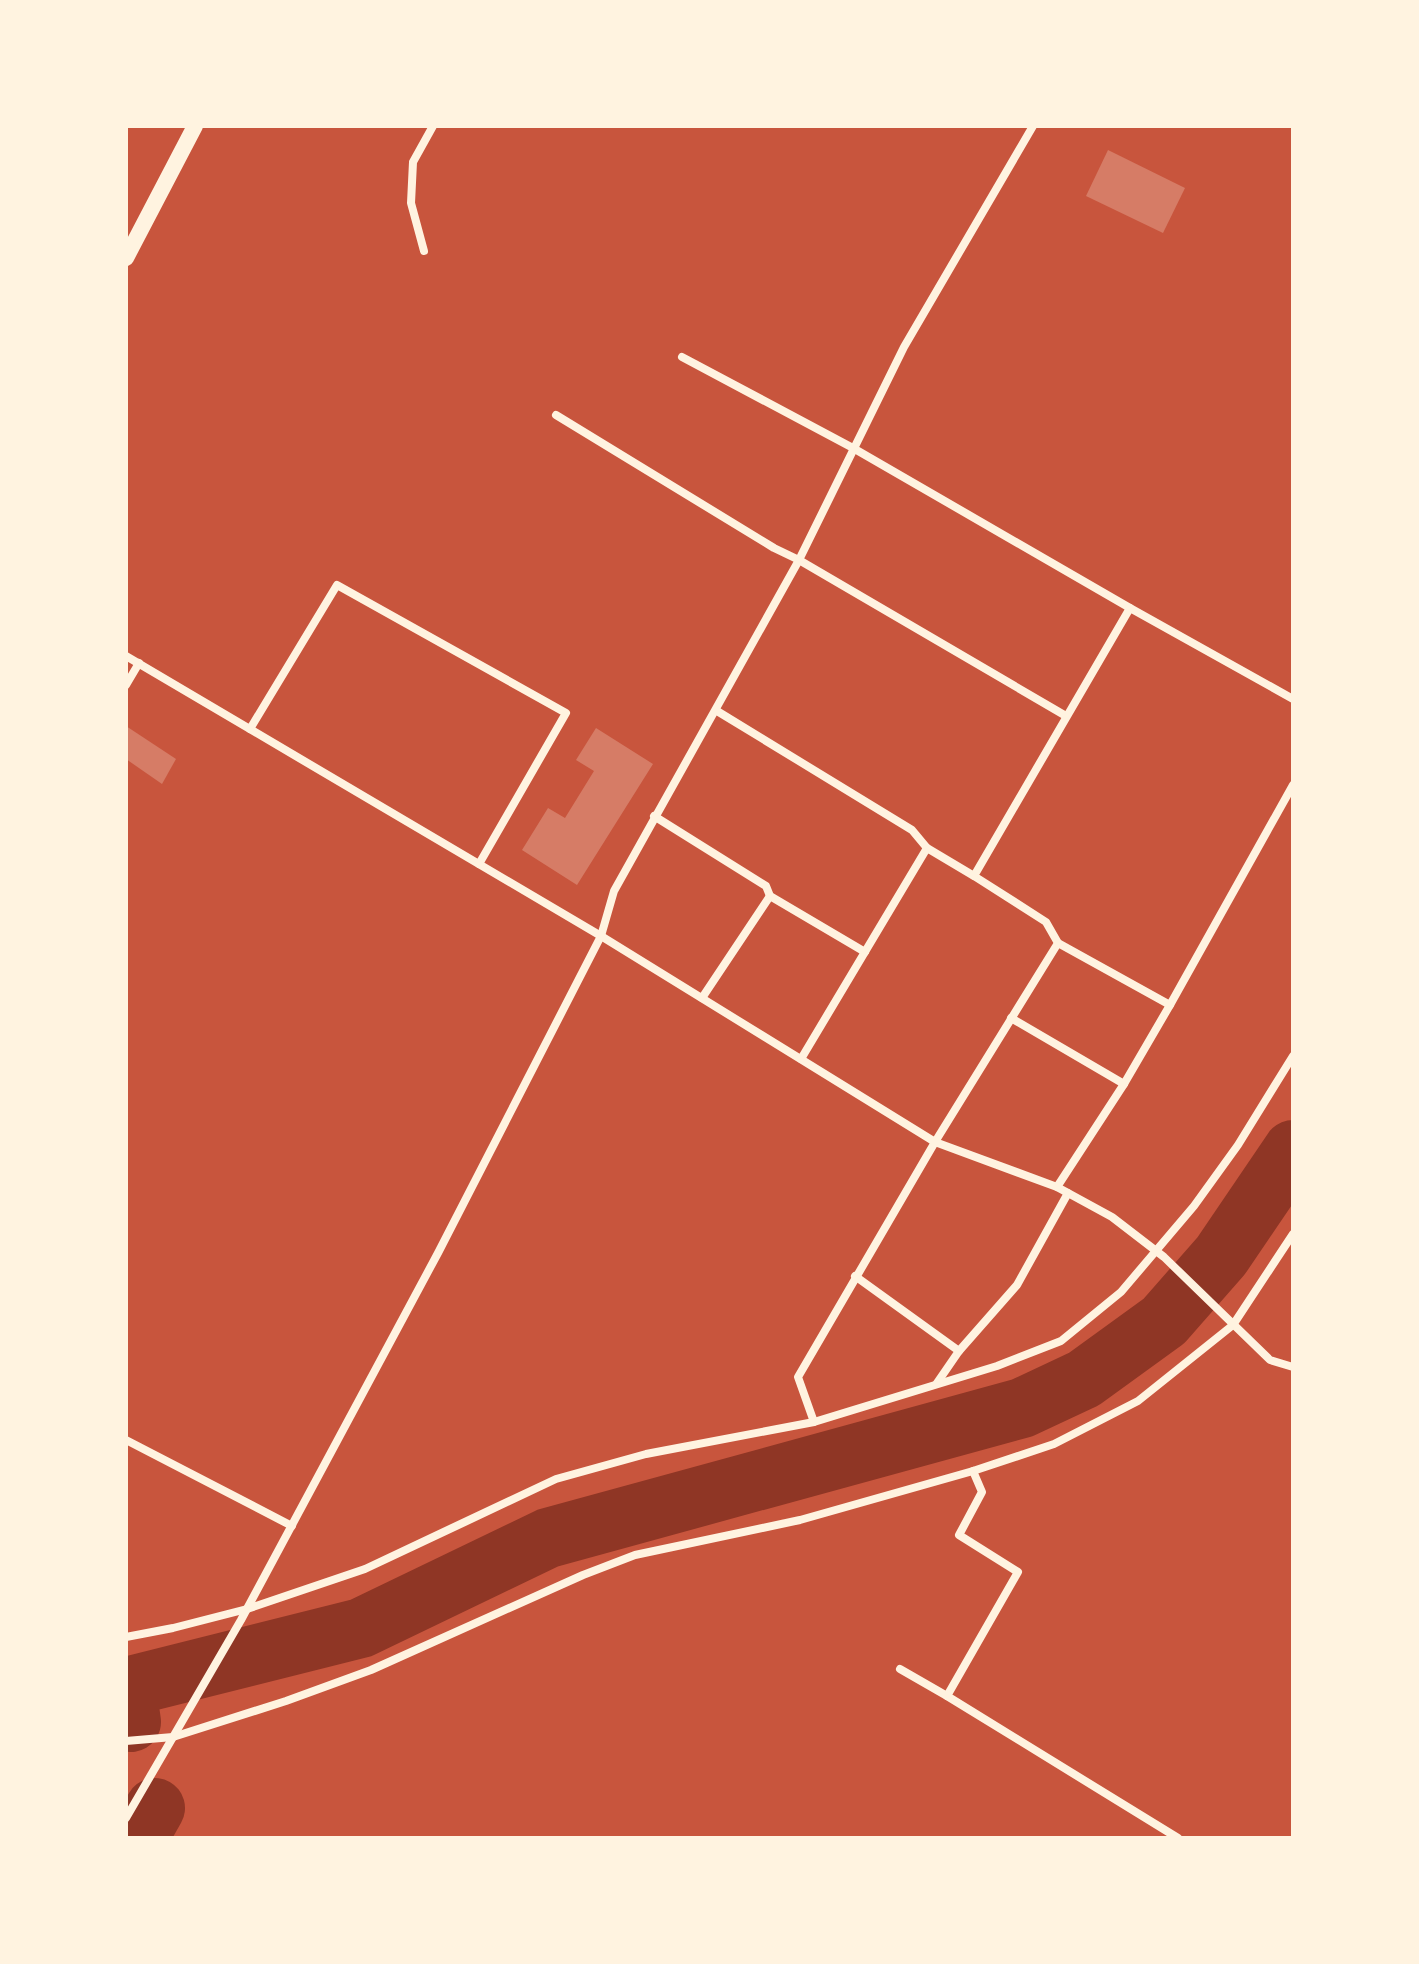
<svg xmlns="http://www.w3.org/2000/svg" width="1419" height="1964" viewBox="0 0 1419 1964" font-family="'Varela Round',sans-serif">
<rect width="100%" height="100%" fill="#c8553d"/>
<g fill="none" stroke-linecap="round" stroke-linejoin="round">
<g stroke="#8f3625" stroke-width="60">
<polyline points="131,1722 126,1687 361,1628 548,1538 1022,1408 1084,1379 1164,1321 1221,1256 1293,1150"/>
<polyline points="138,1838 155,1808"/>
</g>
</g>
<g fill="#d67c66">
<polygon points="1108,150 1185,188 1163,233 1086,196"/>
<polygon points="126,726 176,759 162,784 126,759"/>
<polygon points="596,728 653,764 577,885 522,850 548,808 565,818 594,771 576,760"/>
</g>
<g fill="none" stroke-linecap="round" stroke-linejoin="round">
<g stroke="#fff3e0" stroke-width="8">
<polyline points="424,251 411,203 413,162 433,126"/>
<polyline points="682,357 853,448 1130,608"/>
<polyline points="556,415 774,548 799,560 1066,716"/>
<polyline points="126,656 601,936 935,1142 1057,1187 1112,1217 1164,1257 1270,1360 1293,1367"/>
<polyline points="126,685 139,663"/>
<polyline points="717,711 912,830 927,848"/>
<polyline points="250,729 337,585 566,713 479,864"/>
<polyline points="654,816 766,886 770,896 865,952"/>
<polyline points="1058,943 1170,1005 1293,785"/>
<polyline points="702,998 770,896"/>
<polyline points="1011,1018 1124,1084 1170,1005"/>
<polyline points="801,1059 927,848 974,876"/>
<polyline points="1057,1187 1124,1084"/>
<polyline points="855,1276 959,1351 937,1383"/>
<polyline points="959,1351 1017,1285 1068,1193"/>
<polyline points="814,1422 798,1377 935,1142 1058,943 1046,922 974,876 1130,608 1293,699"/>
<polyline points="126,1440 292,1526"/>
<polyline points="973,1471 982,1492 959,1535 1018,1572 947,1696 1178,1838"/>
<polyline points="126,1637 173,1628 247,1609 365,1569 556,1479 646,1454 814,1422 997,1366 1061,1341 1121,1292 1194,1206 1238,1145 1293,1056"/>
<polyline points="900,1669 947,1696"/>
<polyline points="126,1741 173,1737 286,1701 371,1670 583,1575 635,1555 800,1520 973,1471 1054,1444 1138,1401 1233,1325 1293,1234"/>
<polyline points="126,1818 241,1620 438,1253 601,936 614,891 799,560 904,347 1033,126"/>
</g>
<polyline stroke="#fff3e0" stroke-width="16" points="126,258 195,126"/>
</g>
<rect width="1419" height="1964" fill="none" stroke="#fff3e0" stroke-width="256"/>
</svg>
